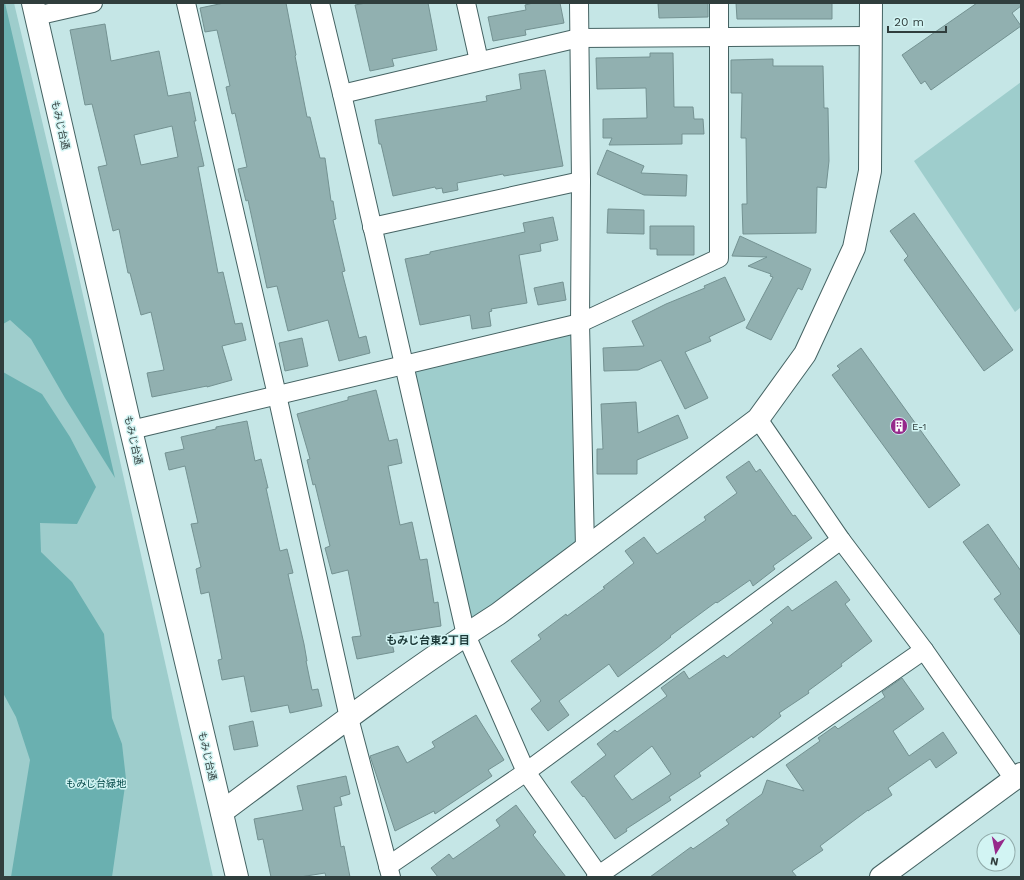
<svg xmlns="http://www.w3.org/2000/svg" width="1024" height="880" viewBox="0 0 1024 880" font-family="'Work Sans','Noto Sans JP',sans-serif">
<rect width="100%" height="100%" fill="#c5e6e6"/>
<g fill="#9ecdcc">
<polygon points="3,3 14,3 76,264 213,877 3,877"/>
<polygon points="1021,82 1021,307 1015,312 914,161"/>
<polygon points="580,323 585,548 466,635 404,364"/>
</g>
<g fill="#6ab0b0">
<polygon points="3,3 5,3 115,478 65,398 31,339 10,320 3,324"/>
<polygon points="3,372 42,394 70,437 96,487 77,524 40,523 41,552 72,582 104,634 112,718 122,744 126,779 112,877 11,877 30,760 16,717 3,693"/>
</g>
<g fill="#91b0b0" stroke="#749292" fill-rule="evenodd">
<polygon points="224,3 286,3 296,55 295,56 307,117 310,117 320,158 325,158 331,201 333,201 336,219 333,220 345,271 342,272 359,338 366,336 370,353 339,361 328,320 288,331 277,286 267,288 248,200 246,201 238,169 247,167 235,113 232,114 226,87 230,86 217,30 205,32 200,8"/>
<polygon points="366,3 428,3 437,50 392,59 394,66 370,71 355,5"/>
<polygon points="533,3 560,3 564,23 525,30 526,35 493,41 488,17 526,10 525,5"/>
<polygon points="658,3 708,3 708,17 659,18"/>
<polygon points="736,3 832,3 832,19 737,19"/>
<polygon points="977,3 1021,3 1021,6 1012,13 1021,26 931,90 925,81 921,84 902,55"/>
<path d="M105,24L111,61L159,51L168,96L190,92L196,121H194L204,166L198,167L218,273L223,272L235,324L242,323L246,340L222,346L232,380L207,387V386L152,397L147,373L164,370L151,312L141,315L130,273H128L119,229L113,231L98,167L107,165L92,104L85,105L70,30ZM172,126L178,157L141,165L134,135Z"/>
<polygon points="650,53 673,53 674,107 693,107 694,119 703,119 704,134 682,134 682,144 609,145 612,138 603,138 603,119 647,118 646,88 597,89 596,58 650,57"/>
<polygon points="773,59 773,66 823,66 824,108 828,108 829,161 826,188 817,187 816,233 743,234 742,204 747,204 746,138 741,138 742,93 731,93 731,60"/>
<polygon points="545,70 563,166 504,176 503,174 457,183 458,190 443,193 442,188 436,189 435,187 393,196 381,144 379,144 375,120 487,101 486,96 521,89 519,74"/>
<polygon points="607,150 644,166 641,173 687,175 686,196 644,195 597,174"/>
<polygon points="608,209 644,210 644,234 607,233"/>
<polygon points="914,213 1013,350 984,371 904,260 908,256 890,231"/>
<polygon points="553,217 558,240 540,244 541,251 519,255 527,303 491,309 492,311 489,312 491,326 472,329 470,315 420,325 405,259 430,254 430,252 525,232 523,223"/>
<polygon points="650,226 694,226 694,255 657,255 657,249 650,249"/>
<polygon points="740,236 811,269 802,290 798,288 771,340 746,328 773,277 770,276 771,274 748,266 767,257 732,256"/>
<polygon points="725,277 745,320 709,337 711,341 685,352 708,398 685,409 661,360 638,370 604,371 603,348 644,346 632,321 666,304 705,288 704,286"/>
<polygon points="563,282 566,300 538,305 534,288"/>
<polygon points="302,338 308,366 285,371 279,343"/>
<polygon points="861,348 960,485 929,508 832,375 840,369 837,366"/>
<polygon points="376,390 389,441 397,439 402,463 388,466 400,525 412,522 420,560 427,559 434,603 438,602 441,626 390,634 394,652 357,659 352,637 361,636 348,570 332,574 325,548 330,546 315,484 313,485 307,460 310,459 297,414 348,400 348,397"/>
<polygon points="636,402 638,433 678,415 688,438 637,460 637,474 597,474 597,449 603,449 601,404"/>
<polygon points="247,421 255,461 261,459 268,488 266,488 280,551 287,549 293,573 288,574 304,644 307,661 306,661 312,690 318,689 322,706 290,713 288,705 251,712 244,676 222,680 218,660 222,659 209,592 201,594 196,569 201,567 191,524 198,523 185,466 169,470 165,453 184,449 181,437 216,429 216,427"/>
<polygon points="749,461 756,472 760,469 793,516 795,515 812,538 773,566 775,569 753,586 750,580 717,603 716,602 670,636 671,637 657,648 618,677 609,664 559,701 569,715 548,731 531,709 541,701 511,661 541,639 538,635 566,614 567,616 605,588 603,587 634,563 625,551 644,537 657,554 706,520 704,517 737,493 726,477"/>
<polygon points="988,524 1021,571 1021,636 994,599 1001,594 963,542"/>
<path d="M836,581L850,600L845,604L872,641L841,664L842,666L808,691L809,693L779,713L781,716L753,738L752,736L699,773L701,776L669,797L671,800L626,829L627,831L615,839L584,796L583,797L571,782L606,755L597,744L615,730L617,732L667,696L661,688L684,671L689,679L724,655L727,658L773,623L770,620L788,606L792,611ZM652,746L671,774L632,800L614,776Z"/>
<polygon points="902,678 924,709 893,731 909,756 943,732 957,753 936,768 930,759 888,788 892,795 868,811 868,810 820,846 823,850 792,871 797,877 650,877 691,847 693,849 729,824 726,820 762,794 767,780 804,791 786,765 820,741 818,738 835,726 838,729 885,697 882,692"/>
<polygon points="476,715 504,760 488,770 492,776 435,814 434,811 395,831 370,756 398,746 407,763 435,747 432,742"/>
<polygon points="253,721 258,746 234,750 229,726"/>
<polygon points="346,776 350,794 340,797 342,805 334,807 341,847 344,846 350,877 326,877 325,873 300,877 271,877 263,839 258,840 254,819 303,810 297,786"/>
<polygon points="516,805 536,832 533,835 566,877 438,877 431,868 449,854 453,859 500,826 496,820"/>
</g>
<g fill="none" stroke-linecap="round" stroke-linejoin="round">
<defs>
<g id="street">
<polyline points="186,3 277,395 349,718 391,877"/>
<polyline points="320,3 342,94 466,635 526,772 600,877"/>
<polyline points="466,3 479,61"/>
<polyline points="579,3 581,181 580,323 585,548"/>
<polyline points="36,16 93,3"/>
<polyline points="342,94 579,38 871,36"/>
<polyline points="372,227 581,181"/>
<polyline points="758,419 841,540 924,650 1014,779"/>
<polyline points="131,430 580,323 719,258 719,3"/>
<polyline points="388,866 526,772 841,540"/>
<polyline points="596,877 924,650"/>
</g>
<g id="secondary">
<polyline points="33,3 131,430 237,877"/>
<path d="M222,812C312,745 403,675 498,614L758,419L805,354L854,248L870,171L871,3"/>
<polyline points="881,877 1021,774"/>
</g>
</defs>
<use href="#street" stroke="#456363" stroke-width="20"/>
<use href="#secondary" stroke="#456363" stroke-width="24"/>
<use href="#street" stroke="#fff" stroke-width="18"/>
<use href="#secondary" stroke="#fff" stroke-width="22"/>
</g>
<defs>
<symbol id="building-disc" viewBox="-11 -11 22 22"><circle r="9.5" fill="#96298a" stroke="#d2f4f3"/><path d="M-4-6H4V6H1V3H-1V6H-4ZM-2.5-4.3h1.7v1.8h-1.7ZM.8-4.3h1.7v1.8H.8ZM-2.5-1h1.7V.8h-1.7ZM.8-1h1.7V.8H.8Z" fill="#fff"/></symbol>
</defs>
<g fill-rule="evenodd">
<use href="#building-disc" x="889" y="416" width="20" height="20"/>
</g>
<g text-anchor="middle" stroke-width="3" stroke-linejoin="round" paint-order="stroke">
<g font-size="10" fill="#303e3d" stroke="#d2f4f3">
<text transform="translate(61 125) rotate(77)" y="4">もみじ台通</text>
<text transform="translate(134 440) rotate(77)" y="4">もみじ台通</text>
<text transform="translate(208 756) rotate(77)" y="4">もみじ台通</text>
</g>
<g font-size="10" fill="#303e3d" stroke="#d2f4f3" text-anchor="start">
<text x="912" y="430">E-1</text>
</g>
<g font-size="10" fill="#014646" stroke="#d2f4f3">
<text x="96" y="787">もみじ台緑地</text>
</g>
<g font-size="11" font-weight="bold" fill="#1c3938" stroke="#d2f4f3">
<text x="428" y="644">もみじ台東2丁目</text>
</g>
</g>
<rect width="1024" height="880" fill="none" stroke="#303e3d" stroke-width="8"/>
<g transform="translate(996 852) rotate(190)"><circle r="19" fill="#d2f4f3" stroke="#91abaa"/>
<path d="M0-3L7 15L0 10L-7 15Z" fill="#96298a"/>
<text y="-6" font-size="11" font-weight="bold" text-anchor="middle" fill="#303e3d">N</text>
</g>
<path d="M888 26v6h58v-6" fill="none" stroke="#303e3d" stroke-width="2"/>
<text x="894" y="26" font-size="12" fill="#303e3d" stroke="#d2f4f3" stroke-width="3" paint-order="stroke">20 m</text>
</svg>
